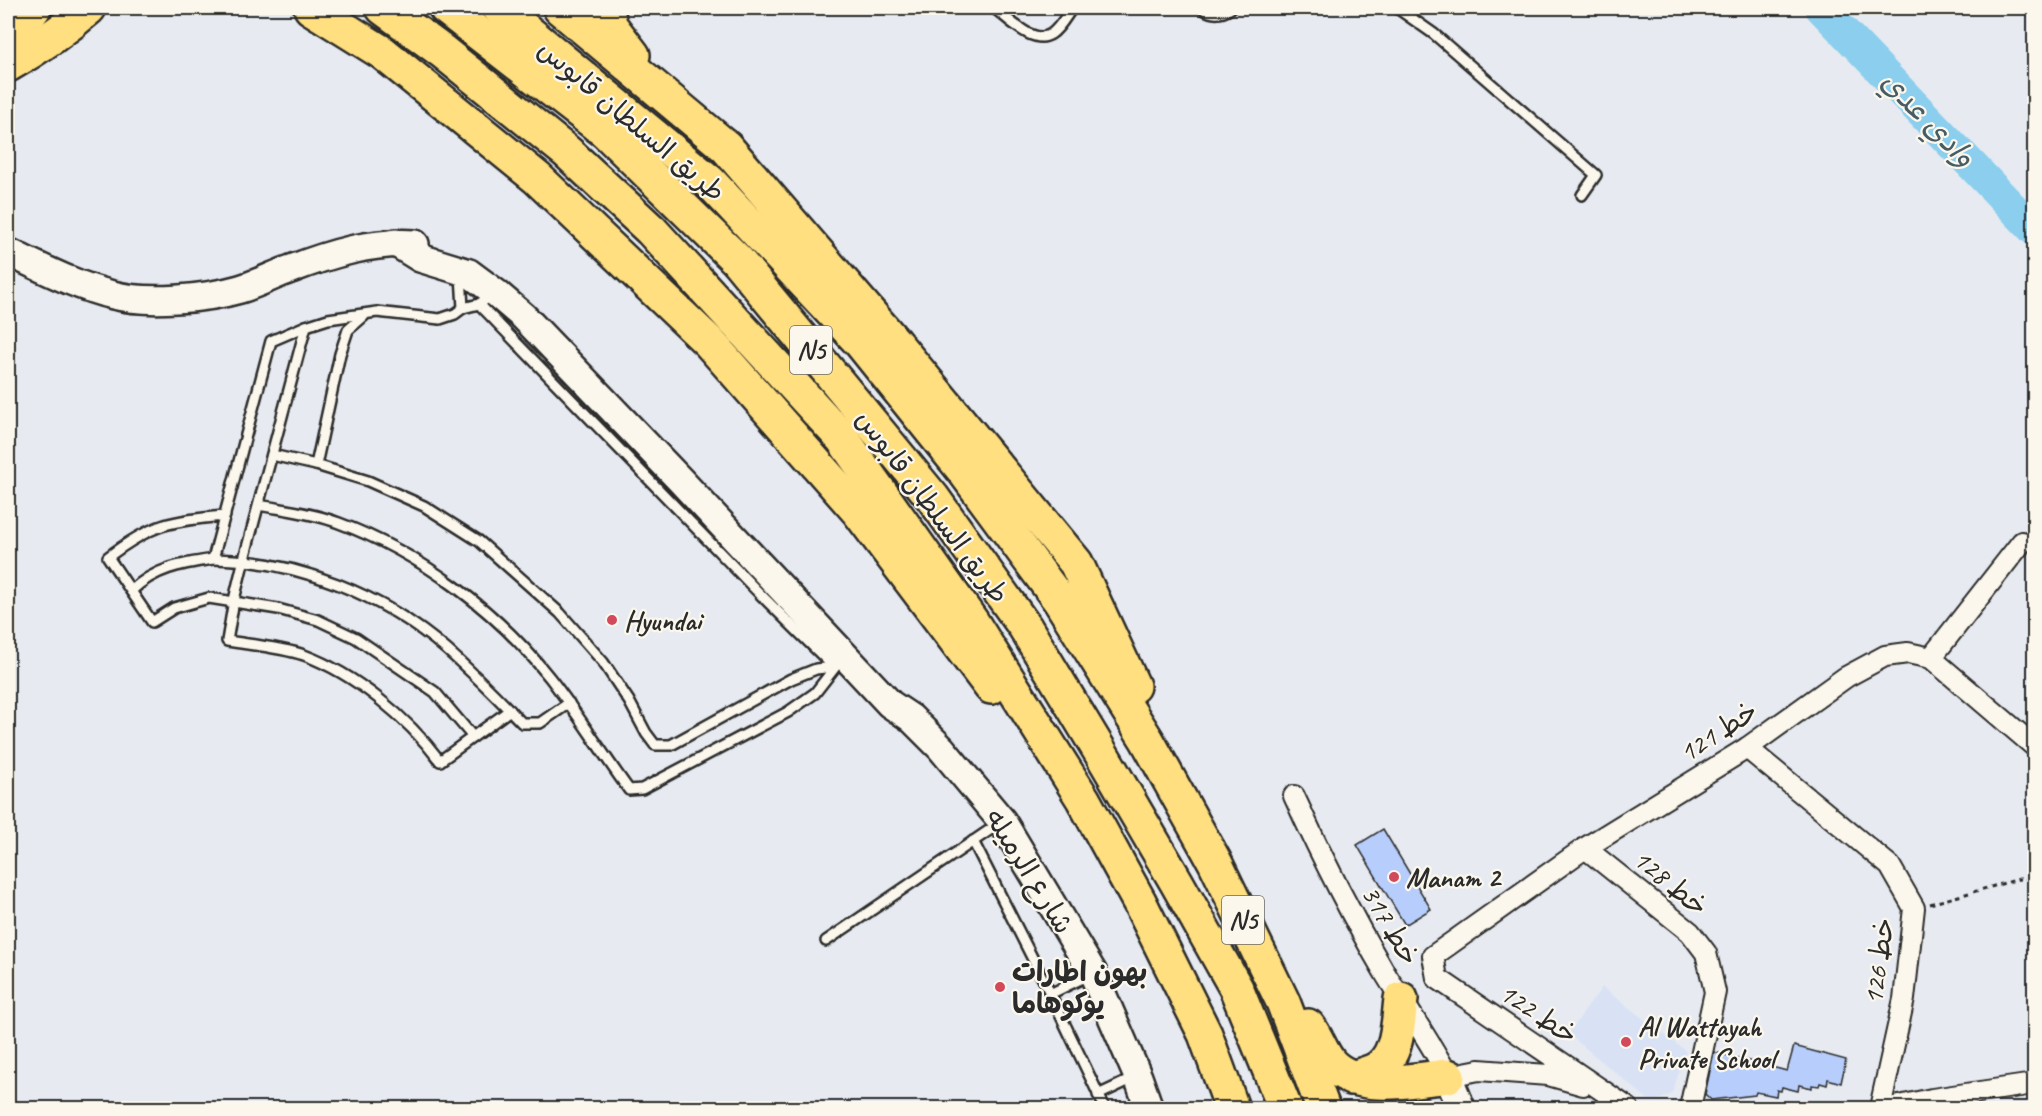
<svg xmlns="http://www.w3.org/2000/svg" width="2042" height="1116" viewBox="0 0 2042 1116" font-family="Caveat,'Playpen Sans Arabic',sans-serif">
<rect width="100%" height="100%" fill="#e7ebf1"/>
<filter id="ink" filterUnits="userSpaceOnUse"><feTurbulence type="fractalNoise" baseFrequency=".0167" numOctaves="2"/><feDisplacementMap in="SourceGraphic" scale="12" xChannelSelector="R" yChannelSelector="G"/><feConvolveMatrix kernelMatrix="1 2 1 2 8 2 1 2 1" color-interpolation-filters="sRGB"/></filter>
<g filter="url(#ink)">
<polygon fill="#d9e2f5" points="1602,987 1686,1051 1672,1094 1662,1099 1650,1101 1568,1034"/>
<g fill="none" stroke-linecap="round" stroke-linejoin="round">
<polyline stroke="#8bceed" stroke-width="32" points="1821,8 2034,230"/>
</g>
<g fill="#b7cefd" stroke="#2b2b2b" stroke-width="1.5">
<polygon points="1383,829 1431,909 1405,925 1357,845"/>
<polygon points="1794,1046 1846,1060 1841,1083 1828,1079 1827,1085 1820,1083 1819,1086 1812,1085 1812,1088 1799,1085 1798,1091 1782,1087 1781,1091 1777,1090 1776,1096 1756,1092 1755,1095 1711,1100 1705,1094 1714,1052 1787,1071"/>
</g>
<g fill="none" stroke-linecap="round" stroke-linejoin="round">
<defs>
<g id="lane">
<path d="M994,8C1008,18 1033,46 1051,34C1060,28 1066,16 1072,8"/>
<path d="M1202,8C1212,15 1221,15 1231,8"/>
<polyline points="1397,8 1434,34 1596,175 1582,195"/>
<polyline points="461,275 463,308"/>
<path d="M494,294L479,304L463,308L455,314L440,319L377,312L328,319L306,326L244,559L234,600L227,641C252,645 280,647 304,655C355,674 407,717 440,761L510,710"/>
<polyline points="479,304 759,593 834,667"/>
<polyline points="364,316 348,330 340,354 316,465 368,481 424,506 479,541 560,613 603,662 629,701 646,733 655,745 671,745 791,679 816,669 834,667"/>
<path d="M306,326L271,341L213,559C297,560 384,595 447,650C473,673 498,698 522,723H540L569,703"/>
<polyline points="272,455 316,465"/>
<path d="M259,505C285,510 313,513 339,523C420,553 496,610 550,678C578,714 602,753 629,790L642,789L788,712L815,693L836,666"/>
<path d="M213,559C181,564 155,568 131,591L152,622L174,608L209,598L278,609L318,620L356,638L435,692L473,737"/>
<path d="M131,591L108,557C153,523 170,521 225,516"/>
<polyline points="973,841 1046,985 1105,1108"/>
<polyline points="826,941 1000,823"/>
<polyline points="1050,994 1091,974"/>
<polyline points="1098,1095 1134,1078"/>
</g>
<g id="street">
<polyline points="1931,658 2022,542"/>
<polyline points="1747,748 1890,866 1914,908 1904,999 1880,1108"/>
<path d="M1294,796C1322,858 1352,917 1386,975C1407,1009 1430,1041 1448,1076L1479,1070L1548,1075L1583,1085"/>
<polyline points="1585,848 1690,932 1706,953 1715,992 1690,1108"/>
<polyline points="1628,1108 1437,978 1433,956 1585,848 1747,748 1846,677 1885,656 1908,653 1931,658 2034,746"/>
<polyline points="1890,1108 1932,1099 2034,1084"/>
</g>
<g id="secondary">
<polyline points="396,243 420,258 469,273 496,293 524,317 682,482 890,704 911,718 941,748 1002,821 1093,973 1138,1077 1149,1108"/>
<path d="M8,252C42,268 76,286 113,295C147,304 205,299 240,289C257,284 274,275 291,269C330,254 372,241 415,244"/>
<polyline points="1448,1076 1461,1108"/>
</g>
<g id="highway">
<polyline points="311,8 383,53 537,178 709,342 859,512 991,687"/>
<polyline points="383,8 443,52 567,152 651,230 842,438 972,622 1083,799 1140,903 1205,1034 1232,1108"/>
<polyline points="446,8 606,132 737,260 933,498 1025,627 1104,758 1177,883 1236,988 1285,1108"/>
<polyline points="499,8 710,182 861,343 964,471 1060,601 1147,740 1215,862 1283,1002 1323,1108"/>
<polyline points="560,8 726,147 895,343 1076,563 1133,686"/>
<polyline points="607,8 610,25 633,55"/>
<polyline points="8,34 27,18 34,8"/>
<path d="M8,65C36,49 64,30 89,8"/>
<path d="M1308,1026C1318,1038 1322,1056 1333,1066C1362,1092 1412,1080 1448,1076"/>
<path d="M1351,1078C1358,1076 1366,1074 1373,1071C1399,1059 1398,1023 1401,999"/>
</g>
</defs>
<use href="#lane" stroke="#2b2b2b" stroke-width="14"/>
<use href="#street" stroke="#2b2b2b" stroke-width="24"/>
<use href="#secondary" stroke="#2b2b2b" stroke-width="32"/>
<use href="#highway" stroke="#2b2b2b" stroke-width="38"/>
<polyline stroke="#2b2b2b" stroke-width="3" stroke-dasharray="4.5 4.5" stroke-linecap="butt" points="1930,904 2019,879 2034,879"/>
<use href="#lane" stroke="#fbf7ec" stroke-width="9"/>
<use href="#street" stroke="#fbf7ec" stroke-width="20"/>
<use href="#secondary" stroke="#fbf7ec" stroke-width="27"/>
<use href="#highway" stroke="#ffdf80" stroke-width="33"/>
</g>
</g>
<g fill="#d1495b" stroke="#fbf7ec" stroke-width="2">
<circle cx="612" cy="620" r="6"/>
<circle cx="1394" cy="877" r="6"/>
<circle cx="1000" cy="987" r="6"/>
<circle cx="1626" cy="1042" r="6"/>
</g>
<g text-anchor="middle" stroke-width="4.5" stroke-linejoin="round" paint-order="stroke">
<g fill="#fbf7ec" stroke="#696865" stroke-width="1.5">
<rect x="790" y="326" width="42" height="48" rx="4.5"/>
<rect x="1222" y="896" width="42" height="48" rx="4.5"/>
</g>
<g font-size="27" font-weight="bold" fill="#2b2b2b">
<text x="811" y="359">N5</text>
<text x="1243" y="929">N5</text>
</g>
<g font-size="28" fill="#2b2b2b" stroke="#fbf7ec">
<text transform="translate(632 120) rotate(40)" y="10">طريق السلطان قابوس</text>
<text transform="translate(933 506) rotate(53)" y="10">طريق السلطان قابوس</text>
<text transform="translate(1718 731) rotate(-33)" y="10">خط 121</text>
<text transform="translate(1030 871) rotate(58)" y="10">شارع الرميله</text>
<text transform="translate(1671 882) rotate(40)" y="10">خط 128</text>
<text transform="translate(1391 925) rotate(60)" y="10">خط 317</text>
<text transform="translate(1878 961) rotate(-82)" y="10">خط 126</text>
<text transform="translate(1539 1013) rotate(34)" y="10">خط 122</text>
</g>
<g font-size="28" font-weight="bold" fill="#2b2b2b" stroke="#fbf7ec" text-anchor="start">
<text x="624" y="630">Hyundai</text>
<text x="1406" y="887">Manam 2</text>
<text x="1012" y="981">بهون اطارات<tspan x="1012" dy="32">يوكوهاما</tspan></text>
<text x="1638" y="1036">Al Wattayah<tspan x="1638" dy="32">Private School</tspan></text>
</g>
<g font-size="30" font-style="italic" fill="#485c65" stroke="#fbf7ec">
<text transform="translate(1928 119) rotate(46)" y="10">وادي عدي</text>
</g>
</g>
<rect width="2042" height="1116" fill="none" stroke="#fbf7ec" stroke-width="30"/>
<rect x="15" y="15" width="2012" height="1086" fill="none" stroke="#2b2b2b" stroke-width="2" filter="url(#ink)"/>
</svg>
